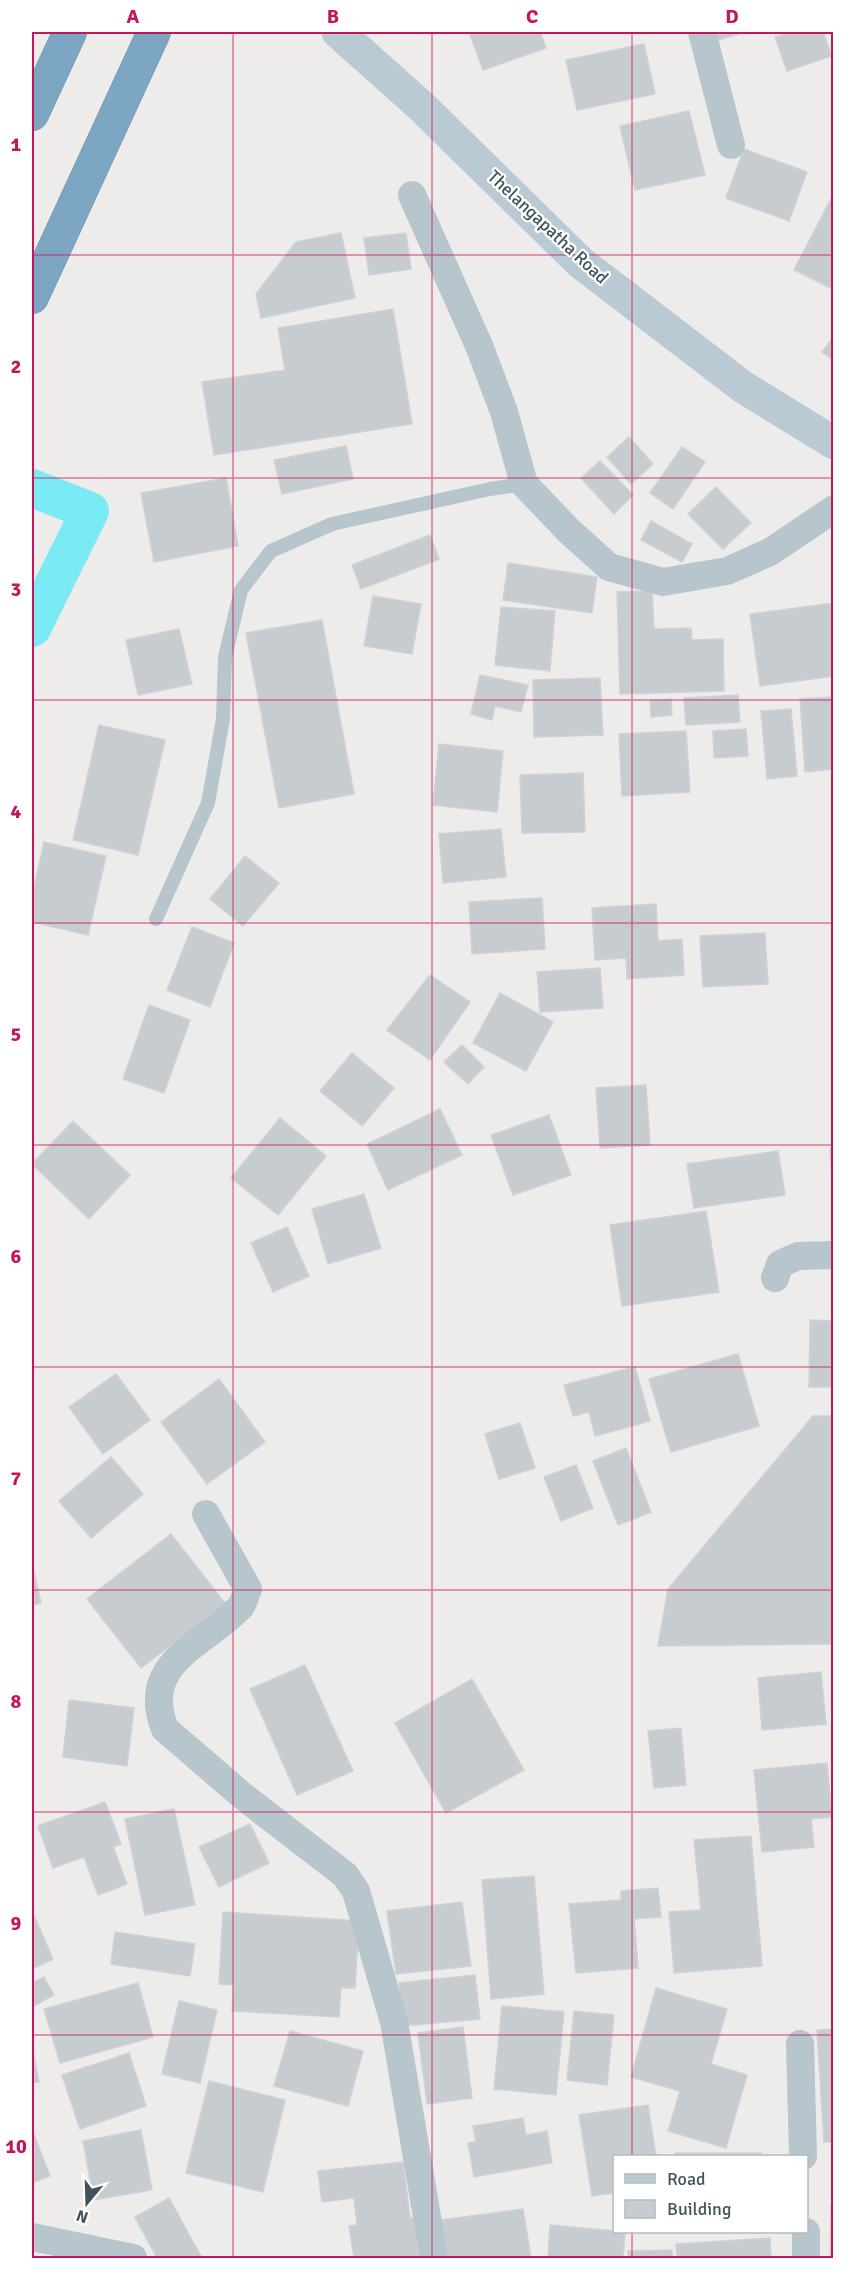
<svg xmlns="http://www.w3.org/2000/svg" width="865" height="2290" viewBox="0 0 865 2290" font-family="Signika,sans-serif">
<rect width="100%" height="100%" fill="#eeebeb"/>
<g fill="none" stroke-linecap="round" stroke-linejoin="round">
<polyline stroke="#7aebf5" stroke-width="38" points="32,488 90,511 32,628"/>
</g>
<g fill="#c7ccd1" stroke="#ced2d8" stroke-width="1.5">
<polygon points="469,32 540,32 546,48 483,70"/>
<polygon points="712,32 745,32 715,41"/>
<polygon points="792,32 823,32 832,56 787,71 775,37"/>
<polygon points="644,44 655,94 577,110 566,60"/>
<polygon points="689,111 705,175 635,190 620,126"/>
<polygon points="744,149 807,172 789,221 726,198"/>
<polygon points="833,195 834,195 834,290 794,270"/>
<polygon points="341,233 355,298 261,318 256,294 296,242"/>
<polygon points="406,233 411,269 369,275 364,238"/>
<polygon points="393,309 412,424 214,455 202,382 285,370 278,328"/>
<polygon points="834,336 834,360 822,352"/>
<polygon points="629,437 653,464 631,484 607,457"/>
<polygon points="346,446 353,479 282,494 274,460"/>
<polygon points="682,447 705,462 673,509 650,493"/>
<polygon points="600,461 633,495 614,514 581,478"/>
<polygon points="226,478 238,546 154,562 141,493"/>
<polygon points="716,487 751,523 723,549 688,514"/>
<polygon points="651,521 692,544 682,562 641,540"/>
<polygon points="430,535 439,559 361,589 352,565"/>
<polygon points="508,563 597,577 592,613 503,600"/>
<polygon points="652,591 654,629 691,628 692,640 723,639 724,691 620,694 617,592"/>
<polygon points="373,596 421,604 412,654 364,646"/>
<polygon points="834,603 834,676 760,686 750,614"/>
<polygon points="501,607 555,611 550,671 495,665"/>
<polygon points="322,620 354,794 279,808 246,633"/>
<polygon points="179,629 192,684 138,695 126,640"/>
<polygon points="480,675 528,685 521,712 495,706 492,720 471,714"/>
<polygon points="600,678 603,735 534,737 533,680"/>
<polygon points="738,695 740,722 686,725 684,698"/>
<polygon points="834,697 834,769 805,772 800,699"/>
<polygon points="671,699 672,715 651,717 650,701"/>
<polygon points="791,709 797,776 767,779 761,711"/>
<polygon points="99,725 165,740 138,855 73,840"/>
<polygon points="746,729 748,756 714,758 713,731"/>
<polygon points="686,731 690,792 622,796 619,734"/>
<polygon points="439,744 503,751 497,812 433,805"/>
<polygon points="583,773 585,832 522,833 520,775"/>
<polygon points="501,829 506,877 443,883 439,834"/>
<polygon points="44,842 106,856 88,935 32,922 32,897"/>
<polygon points="245,856 279,883 243,926 210,899"/>
<polygon points="542,898 545,949 472,954 469,902"/>
<polygon points="656,904 658,941 682,939 684,975 627,979 626,958 595,960 592,908"/>
<polygon points="192,927 234,943 210,1007 167,990"/>
<polygon points="765,933 768,984 703,987 700,936"/>
<polygon points="600,968 603,1008 540,1012 537,972"/>
<polygon points="430,975 470,1002 430,1060 387,1030"/>
<polygon points="500,993 553,1022 526,1071 473,1043"/>
<polygon points="149,1005 190,1020 164,1093 123,1079"/>
<polygon points="462,1045 484,1067 468,1084 444,1062"/>
<polygon points="352,1053 394,1088 362,1126 320,1091"/>
<polygon points="646,1085 650,1145 600,1148 596,1088"/>
<polygon points="440,1109 462,1155 388,1190 367,1144"/>
<polygon points="549,1115 571,1175 513,1195 491,1135"/>
<polygon points="280,1118 326,1156 278,1215 231,1178"/>
<polygon points="73,1121 130,1175 89,1219 32,1164"/>
<polygon points="830,1149 834,1149 834,1220"/>
<polygon points="778,1151 785,1195 694,1208 687,1164"/>
<polygon points="364,1194 381,1248 328,1264 312,1209"/>
<polygon points="706,1211 719,1292 622,1306 610,1225"/>
<polygon points="287,1227 309,1276 273,1292 251,1243"/>
<polygon points="810,1320 834,1321 834,1387 809,1387"/>
<polygon points="738,1354 759,1426 671,1452 649,1379"/>
<polygon points="635,1367 650,1421 595,1436 589,1412 573,1416 564,1385"/>
<polygon points="116,1374 150,1420 103,1454 69,1407"/>
<polygon points="219,1379 265,1442 207,1484 161,1422"/>
<polygon points="813,1416 834,1416 834,1644 658,1646 668,1589"/>
<polygon points="520,1423 535,1468 499,1479 485,1434"/>
<polygon points="626,1448 651,1512 618,1525 593,1461"/>
<polygon points="111,1457 143,1494 91,1538 59,1501"/>
<polygon points="576,1465 593,1508 561,1521 544,1477"/>
<polygon points="171,1534 225,1603 141,1668 87,1599"/>
<polygon points="32,1563 41,1603 32,1605"/>
<polygon points="305,1665 353,1771 297,1795 250,1689"/>
<polygon points="821,1672 826,1724 762,1730 758,1678"/>
<polygon points="472,1679 524,1770 446,1813 395,1723"/>
<polygon points="69,1700 134,1708 127,1766 63,1757"/>
<polygon points="681,1728 686,1785 654,1788 648,1731"/>
<polygon points="827,1763 832,1817 811,1819 814,1847 762,1852 754,1770"/>
<polygon points="105,1802 121,1844 113,1847 127,1884 98,1895 84,1857 53,1868 38,1826"/>
<polygon points="174,1809 195,1905 145,1915 125,1819"/>
<polygon points="250,1824 269,1863 219,1887 199,1847"/>
<polygon points="751,1836 762,1966 674,1973 669,1912 701,1910 694,1840"/>
<polygon points="534,1876 544,1994 491,1999 482,1880"/>
<polygon points="658,1888 661,1917 634,1919 638,1968 576,1973 569,1904 621,1900 621,1891"/>
<polygon points="462,1902 471,1966 396,1974 387,1911"/>
<polygon points="32,1911 53,1959 32,1969"/>
<polygon points="223,1912 359,1921 355,1988 341,1988 339,2017 232,2011 234,1985 219,1984"/>
<polygon points="115,1932 195,1944 190,1976 111,1964"/>
<polygon points="475,1975 480,2019 403,2026 399,1983"/>
<polygon points="44,1977 54,1995 32,2007 32,1983"/>
<polygon points="138,1983 153,2037 60,2063 44,2009"/>
<polygon points="656,1988 727,2009 711,2064 747,2075 726,2148 668,2131 680,2091 631,2077"/>
<polygon points="179,2001 217,2010 200,2083 162,2074"/>
<polygon points="502,2006 564,2012 556,2095 494,2089"/>
<polygon points="574,2011 614,2015 607,2085 567,2080"/>
<polygon points="463,2027 472,2098 427,2104 418,2033"/>
<polygon points="834,2029 834,2142 824,2142 817,2030"/>
<polygon points="290,2031 363,2051 348,2106 274,2086"/>
<polygon points="32,2046 39,2082 32,2083"/>
<polygon points="129,2053 146,2106 80,2129 62,2075"/>
<polygon points="209,2081 285,2100 263,2192 186,2173"/>
<polygon points="648,2105 656,2156 614,2156 614,2193 592,2196 579,2115"/>
<polygon points="523,2118 526,2135 547,2131 552,2163 474,2177 468,2143 476,2142 473,2126"/>
<polygon points="32,2129 50,2176 32,2183"/>
<polygon points="141,2130 152,2190 94,2200 83,2141"/>
<rect x="675" y="2153" width="86" height="3"/>
<polygon points="403,2162 410,2218 414,2218 419,2258 354,2258 349,2226 357,2225 354,2198 322,2202 318,2171"/>
<polygon points="169,2198 202,2258 157,2258 135,2217"/>
<polygon points="831,2204 834,2204 834,2258 830,2258"/>
<polygon points="523,2209 531,2258 447,2258 442,2220"/>
<polygon points="550,2225 625,2232 623,2258 548,2258"/>
<polygon points="770,2238 771,2258 677,2258 676,2244"/>
<polygon points="672,2250 672,2258 628,2258 628,2251"/>
</g>
<g fill="none" stroke-linecap="round" stroke-linejoin="round">
<defs>
<g id="highway">
<polyline points="32,114 70,32"/>
<polyline points="32,297 154,32"/>
</g>
</defs>
<use href="#highway" stroke="#6891ac" stroke-width="34"/>
<polyline stroke="#b7c6cd" stroke-width="14" points="156,919 208,803 223,719 225,657 241,590 271,551 332,524 490,489 524,484"/>
<g stroke="#b7c6cd" stroke-width="28">
<polyline points="702,32 731,145"/>
<polyline points="412,195 480,348 504,412 524,484 569,531 609,567 663,582 727,571 770,552 834,509"/>
<polyline points="775,1278 780,1264 798,1256 834,1255"/>
<path d="M206,1514L248,1589C246,1594 244,1601 241,1606C205,1645 138,1662 165,1729L244,1797L345,1875L356,1891L394,2022L434,2258"/>
<polyline points="800,2044 803,2156"/>
<polyline points="806,2232 806,2258"/>
<polyline points="32,2237 133,2258"/>
</g>
<polyline stroke="#b9cad4" stroke-width="33" points="338,32 421,106 581,263 743,387 834,443"/>
<use href="#highway" stroke="#7ca6c1" stroke-width="33"/>
</g>
<path fill="none" stroke="#c2185b" stroke-width="1.5" stroke-opacity="0.55" d="M233,32V2258M432,32V2258M632,32V2156M32,255H834M32,478H834M32,700H834M32,923H834M32,1145H834M32,1367H834M32,1590H834M32,1812H834M32,2035H834M632,2232V2258"/>
<g text-anchor="middle" stroke-width="4.5" stroke-linejoin="round" paint-order="stroke">
<g font-size="18" fill="#42525a" stroke="#fff">
<text transform="translate(548 227) rotate(43)" y="6">Thelangapatha Road</text>
</g>
</g>
<rect width="865" height="2290" fill="none" stroke="#ffffff" stroke-width="66"/>
<rect x="613" y="2155" width="195" height="78" fill="#ffffff" stroke="#b3babd" stroke-width="1.5"/>
<rect x="625" y="2174" width="30" height="9" fill="#b9cad4" stroke="#b3babd" stroke-width="1.5"/>
<text x="667" y="2185" font-size="18" fill="#42525a">Road</text>
<rect x="625" y="2200" width="30" height="18" fill="#c7ccd1" stroke="#b3babd" stroke-width="1.5"/>
<text x="667" y="2215" font-size="18" fill="#42525a">Building</text>
<g transform="translate(87 2203) rotate(199)" stroke="#ffffff" stroke-width="4.5" paint-order="stroke">
<path d="M0-4.5L10 22L0 15L-10 22Z" fill="#42525a"/>
<text y="-9" font-size="16" font-weight="bold" text-anchor="middle" fill="#42525a">N</text>
</g>
<rect x="33" y="33" width="799" height="2224" fill="none" stroke="#c2185b" stroke-width="2"/>
<g font-size="20" text-anchor="middle" font-weight="bold" fill="#c2185b">
<text x="133" y="23">A</text>
<text x="333" y="23">B</text>
<text x="532" y="23">C</text>
<text x="732" y="23">D</text>
<text x="16" y="151">1</text>
<text x="16" y="373">2</text>
<text x="16" y="596">3</text>
<text x="16" y="818">4</text>
<text x="16" y="1041">5</text>
<text x="16" y="1263">6</text>
<text x="16" y="1485">7</text>
<text x="16" y="1708">8</text>
<text x="16" y="1930">9</text>
<text x="16" y="2153">10</text>
</g>
</svg>
